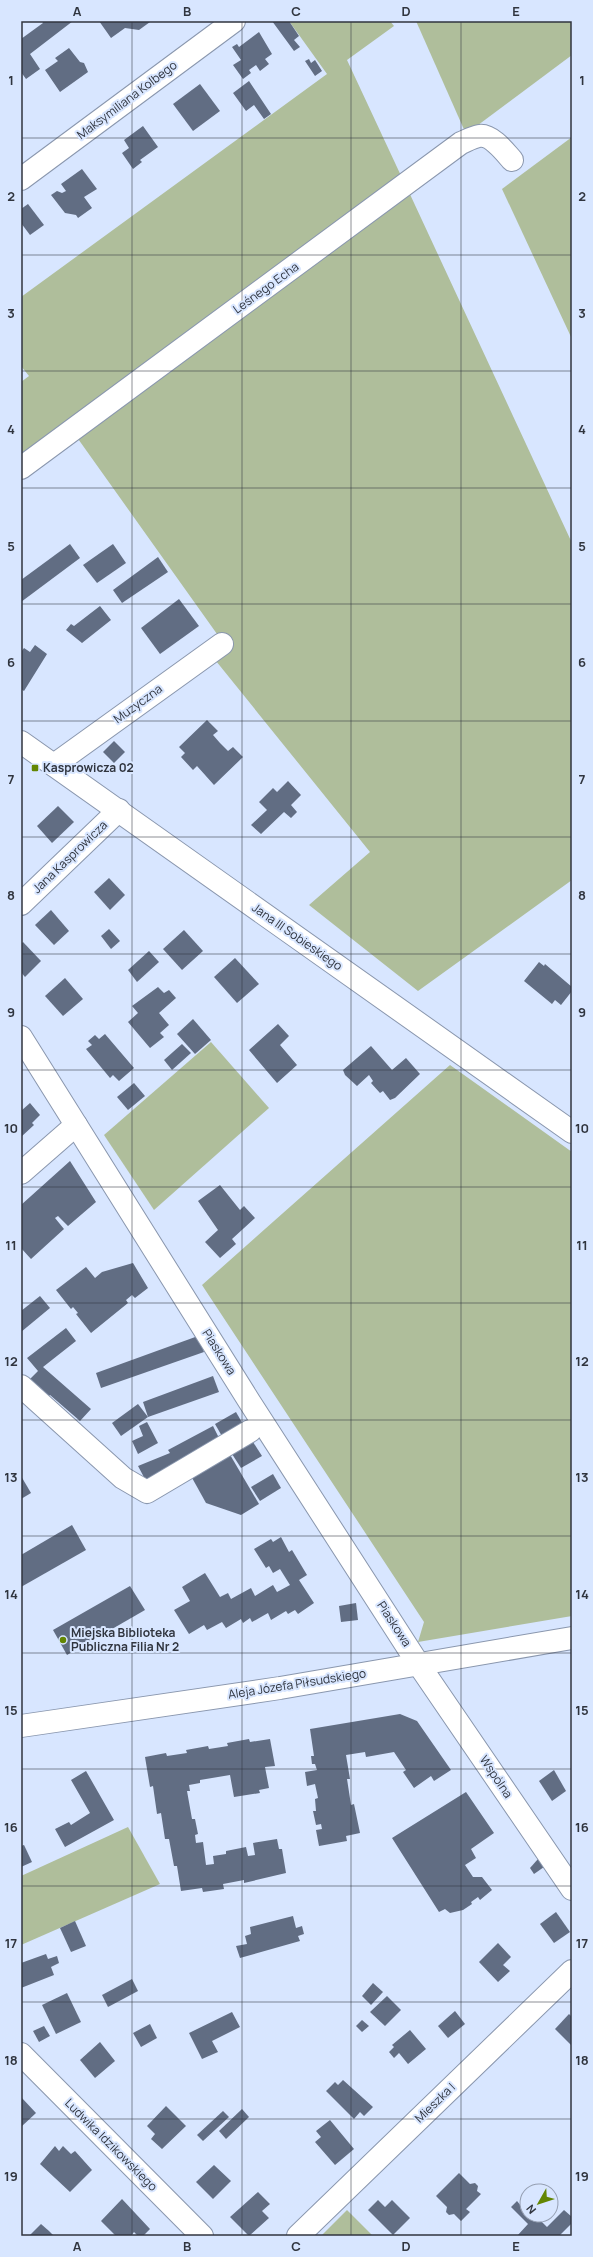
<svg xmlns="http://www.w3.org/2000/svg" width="593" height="2257" viewBox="0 0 593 2257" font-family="Manrope,sans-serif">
<rect width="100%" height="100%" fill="#d8e6ff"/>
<g fill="#afbe9b">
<polygon points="289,21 390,21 394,26 347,60 403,180 21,463 21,382 29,376 21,366 21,297 327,74"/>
<polygon points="416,21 572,21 572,55 466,134"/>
<polygon points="572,137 572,339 502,189"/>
<polygon points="408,190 572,543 572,880 418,991 309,905 370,852 216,661 217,634 76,436"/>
<polygon points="211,1042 269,1108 154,1210 104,1135"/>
<polygon points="450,1065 572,1152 572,1616 418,1642 424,1622 202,1285"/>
<polygon points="128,1827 160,1884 21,1945 21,1876"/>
<polygon points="347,2210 373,2236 321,2236"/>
</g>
<g fill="#616d83">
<polygon points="42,21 73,21 30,54 40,69 26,79 21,72 21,39 43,23"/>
<polygon points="99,21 149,21 150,22 139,30 125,28 111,38"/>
<polygon points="272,21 289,21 299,36 294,40 300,47 294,51"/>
<polygon points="259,32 272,54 265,59 269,64 260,71 256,65 249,70 251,73 243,79 233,65 241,60 232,47 237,44 239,47"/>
<polygon points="69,48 80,62 84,63 88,72 60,92 45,70 58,61 55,58"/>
<polygon points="309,59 311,63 315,60 322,71 315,76 305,61"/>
<polygon points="249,81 271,114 264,119 254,105 246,111 233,93"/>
<polygon points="200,84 220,111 193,131 173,104"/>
<polygon points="143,126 158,147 140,160 142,162 133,169 122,153 129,148 124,140"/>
<polygon points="82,169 97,189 84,197 92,208 78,218 76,215 65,213 51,195 57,191 62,193 66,191 61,184"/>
<polygon points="28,204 44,225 30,235 21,223 21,209"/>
<polygon points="70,544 80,558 21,602 21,580"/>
<polygon points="113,544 126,563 97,583 83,565"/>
<polygon points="158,557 168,572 122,603 113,590"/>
<polygon points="179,599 199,626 160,654 141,628"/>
<polygon points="100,606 111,620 82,643 66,630 71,624 74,626"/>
<polygon points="35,645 47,654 24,691 21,689 21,652 24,648 30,652"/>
<polygon points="207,720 218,731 213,735 220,743 228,751 233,747 243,757 214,785 197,766 193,770 181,757 185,753 179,747"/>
<polygon points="114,741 125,752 114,763 103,752"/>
<polygon points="288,781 301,795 291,805 297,812 291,818 284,812 261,834 251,825 267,810 259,802 273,788 277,792"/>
<polygon points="58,806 74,822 52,843 37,826"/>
<polygon points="109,878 125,895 110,910 94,892"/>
<polygon points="51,910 69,931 54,945 35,925"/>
<polygon points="109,929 120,941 111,949 101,936"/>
<polygon points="184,930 203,951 182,970 163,949"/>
<polygon points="23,942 41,961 25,977 21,972 21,944"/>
<polygon points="149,951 159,962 137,982 128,970"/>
<polygon points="235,958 259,984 237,1003 214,977"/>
<polygon points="539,962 544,966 545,964 572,987 572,991 561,1005 555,1000 552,1004 524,981"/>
<polygon points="65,978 83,999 63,1016 45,996"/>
<polygon points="158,987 164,993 169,990 176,998 159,1013 169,1025 160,1033 164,1037 150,1048 128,1022 138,1013 132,1006"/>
<polygon points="193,1019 211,1040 195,1054 177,1034"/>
<polygon points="278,1024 289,1036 280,1045 297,1065 277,1083 249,1050"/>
<polygon points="105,1034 134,1068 119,1081 113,1075 110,1078 86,1049 92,1045 88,1041 95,1035 99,1039"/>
<polygon points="182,1044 191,1053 172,1070 164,1060"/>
<polygon points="371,1046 392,1070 406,1058 420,1074 395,1098 390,1100 383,1091 380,1093 371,1083 373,1081 369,1075 357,1086 345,1075 343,1070"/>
<polygon points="134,1083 145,1096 128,1110 117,1097"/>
<polygon points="30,1103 40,1115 32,1123 34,1125 21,1137 21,1111"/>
<polygon points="70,1161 96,1202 68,1226 58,1216 55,1218 64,1229 31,1259 21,1248 21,1205"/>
<polygon points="220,1185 240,1210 244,1206 255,1218 232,1239 236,1244 220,1258 205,1242 218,1230 198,1201"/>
<polygon points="133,1263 148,1288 135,1298 132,1295 126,1300 128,1303 91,1333 76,1314 78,1313 73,1307 71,1309 56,1290 86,1267 95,1278 102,1272"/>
<polygon points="40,1296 50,1308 21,1332 21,1311"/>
<polygon points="66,1328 76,1341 43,1367 91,1409 80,1421 50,1395 48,1397 29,1380 38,1371 27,1358"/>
<polygon points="198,1336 204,1352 101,1388 96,1373"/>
<polygon points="213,1376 219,1392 148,1417 143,1402"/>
<polygon points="138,1404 148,1417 121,1436 112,1423"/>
<polygon points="236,1412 244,1426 223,1438 215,1424"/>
<polygon points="147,1422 158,1443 138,1454 132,1441 143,1436 139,1426"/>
<polygon points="213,1426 220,1440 146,1481 138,1466 170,1453 168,1450"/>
<polygon points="253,1442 262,1456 241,1468 232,1454"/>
<polygon points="229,1453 259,1504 241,1515 206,1503 191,1476"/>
<polygon points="273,1474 281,1488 260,1501 251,1487"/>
<polygon points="21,1476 31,1493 21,1499"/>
<polygon points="72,1525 86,1550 21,1587 21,1555"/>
<polygon points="281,1537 289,1552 292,1550 307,1575 299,1580 314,1603 298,1614 295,1610 288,1614 286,1611 271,1620 268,1613 252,1622 250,1618 243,1623 241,1619 226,1628 222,1622 207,1630 204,1625 189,1634 174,1610 190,1601 182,1587 205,1573 220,1597 228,1593 231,1599 251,1588 255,1596 273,1585 277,1592 290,1585 280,1569 273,1573 269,1566 266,1568 254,1549 271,1539 273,1542"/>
<polygon points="130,1586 145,1610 67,1655 53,1630"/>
<polygon points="356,1603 358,1620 341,1622 339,1606"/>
<polygon points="400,1714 417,1721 451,1770 434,1781 431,1776 414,1788 403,1772 406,1770 394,1752 366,1757 365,1752 346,1755 350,1779 347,1779 351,1805 354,1804 360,1833 346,1836 347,1841 319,1846 316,1830 322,1829 321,1824 316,1825 313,1811 316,1811 315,1799 318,1798 315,1784 307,1786 305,1772 317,1770 315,1764 312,1764 311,1756 314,1756 310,1729"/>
<polygon points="249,1739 250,1742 270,1739 275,1766 265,1767 269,1788 259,1790 260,1793 234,1797 230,1775 200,1780 200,1783 189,1785 190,1791 187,1791 192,1819 195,1819 198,1834 195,1835 196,1843 203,1842 206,1865 214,1864 213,1856 226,1854 226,1851 246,1847 248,1856 255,1855 253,1843 277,1839 279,1849 282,1849 286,1873 244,1883 244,1880 223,1884 224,1889 203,1892 202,1888 181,1891 177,1866 174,1866 169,1839 165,1839 161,1813 157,1814 153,1786 150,1787 145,1757 166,1753 167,1756 187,1753 186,1750 208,1746 209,1749 228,1746 227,1743"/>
<polygon points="554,1770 566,1791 552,1801 539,1781"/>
<polygon points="86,1771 114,1820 65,1847 55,1829 69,1822 71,1825 90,1813 71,1780"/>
<polygon points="466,1792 494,1833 471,1849 476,1858 465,1865 473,1877 482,1877 492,1890 480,1900 478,1897 471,1902 472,1904 463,1910 450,1913 445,1909 439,1912 392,1838"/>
<polygon points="24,1845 32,1862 21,1867 21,1846"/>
<polygon points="538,1859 544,1867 534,1874 530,1868"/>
<polygon points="556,1912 570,1932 554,1943 540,1924"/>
<polygon points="293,1916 296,1928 302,1926 304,1934 298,1936 300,1941 240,1958 236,1946 247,1944 245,1936 251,1934 250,1927"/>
<polygon points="75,1921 86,1946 71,1952 60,1928"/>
<polygon points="498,1943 511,1957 503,1965 510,1971 498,1982 479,1962"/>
<polygon points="46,1954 48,1959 57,1956 59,1963 51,1967 54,1975 21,1988 21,1963"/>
<polygon points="132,1979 138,1991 108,2007 102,1995"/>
<polygon points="373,1983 383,1992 371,2005 362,1996"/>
<polygon points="67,1993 81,2022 56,2034 42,2005"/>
<polygon points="387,1996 401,2010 385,2026 370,2012"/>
<polygon points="455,2011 465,2024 448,2038 438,2026"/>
<polygon points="232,2012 240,2027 212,2041 218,2052 202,2059 189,2033"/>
<polygon points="569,2014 572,2017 572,2046 555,2029"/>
<polygon points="362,2020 369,2026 362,2032 356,2026"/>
<polygon points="150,2024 157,2038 141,2047 133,2033"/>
<polygon points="44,2026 50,2036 39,2042 33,2031"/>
<polygon points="410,2030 426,2049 408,2064 399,2053 394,2058 389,2052 394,2047 392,2045"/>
<polygon points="100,2042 115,2061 95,2078 80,2060"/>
<polygon points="343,2080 373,2107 364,2116 360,2112 354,2119 326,2091 335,2082 338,2085"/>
<polygon points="21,2097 36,2113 21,2127"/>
<polygon points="166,2106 186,2126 162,2149 151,2139 155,2134 147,2126"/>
<polygon points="242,2109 249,2117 226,2139 219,2131"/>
<polygon points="223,2111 229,2117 203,2141 197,2135"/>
<polygon points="330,2120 354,2149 335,2165 315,2142 321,2137 316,2131"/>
<polygon points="55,2146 59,2151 63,2146 71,2154 75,2151 92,2170 70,2192 40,2164"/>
<polygon points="214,2165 231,2181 213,2199 196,2182"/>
<polygon points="459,2173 470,2184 475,2183 478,2186 477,2191 481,2194 466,2209 470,2212 461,2221 454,2214 449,2215 446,2212 447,2207 436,2196"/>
<polygon points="258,2192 270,2204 262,2211 269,2218 249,2236 230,2217"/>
<polygon points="122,2199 150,2229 143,2236 138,2236 134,2232 131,2236 116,2236 101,2221"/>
<polygon points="378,2200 385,2207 392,2200 410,2218 393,2235 368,2210"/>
<polygon points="517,2201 521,2206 526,2201 527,2215 535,2215 547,2227 564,2210 572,2217 572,2223 559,2236 517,2236 528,2224 511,2207"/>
<polygon points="41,2224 49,2231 54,2236 29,2236"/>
</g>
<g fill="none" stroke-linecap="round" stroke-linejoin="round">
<defs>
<g id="minor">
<polyline points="21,179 234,21"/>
<path d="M21,468L461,143C466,141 473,137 479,136C491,134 505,152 512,160"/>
<polyline points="21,742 572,1132"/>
<polyline points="54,765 222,644"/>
<polyline points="21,904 119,810"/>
<polyline points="21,1037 249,1401 419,1665 572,1889"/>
<polyline points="21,1173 76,1125"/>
<polyline points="21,1386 123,1478 147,1492 250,1431"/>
<polyline points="21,2054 202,2236"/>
<polyline points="298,2236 572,1971"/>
</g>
<polyline id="major" points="21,1726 280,1688 572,1638"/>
</defs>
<use href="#minor" stroke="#8a97ae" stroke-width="24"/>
<use href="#major" stroke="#8a97ae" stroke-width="24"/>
<use href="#minor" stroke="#fff" stroke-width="22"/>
<use href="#major" stroke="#fff" stroke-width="22"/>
</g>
<path fill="none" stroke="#30353f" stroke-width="1" stroke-opacity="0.55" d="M132,21V2236M242,21V2236M351,21V2236M461,21V2236M21,138H572M21,255H572M21,371H572M21,488H572M21,604H572M21,721H572M21,837H572M21,954H572M21,1070H572M21,1187H572M21,1303H572M21,1420H572M21,1536H572M21,1653H572M21,1769H572M21,1886H572M21,2002H572M21,2119H572"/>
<g fill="#638603" stroke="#d8e6ff" stroke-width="1.5">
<rect x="31" y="764" width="8" height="8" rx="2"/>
<circle cx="63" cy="1640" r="4"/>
</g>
<g text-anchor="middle" stroke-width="4" stroke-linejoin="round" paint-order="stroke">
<g font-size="12" fill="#30353f" stroke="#d8e6ff">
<text transform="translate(127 100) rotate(-37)" y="4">Maksymiliana Kolbego</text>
<text transform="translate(266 288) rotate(-36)" y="4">Leśnego Echa</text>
<text transform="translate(138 704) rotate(-36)" y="4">Muzyczna</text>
<text transform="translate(70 857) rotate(-44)" y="4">Jana Kasprowicza</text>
<text transform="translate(297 937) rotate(35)" y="4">Jana III Sobieskiego</text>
<text transform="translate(219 1352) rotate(58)" y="4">Piaskowa</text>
<text transform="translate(394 1624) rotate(57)" y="4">Piaskowa</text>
<text transform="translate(297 1684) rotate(-9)" y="4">Aleja Józefa Piłsudskiego</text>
<text transform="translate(496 1777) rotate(56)" y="4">Wspólna</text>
<text transform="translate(435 2103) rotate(-44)" y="4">Mieszka I</text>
<text transform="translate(111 2145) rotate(45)" y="4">Ludwika Idzikowskiego</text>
</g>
<g font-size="12" font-weight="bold" fill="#30353f" stroke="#d8e6ff" text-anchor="start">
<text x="43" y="772">Kasprowicza 02</text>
<text x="71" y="1637">Miejska Biblioteka<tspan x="71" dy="14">Publiczna Filia Nr 2</tspan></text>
</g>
</g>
<rect width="593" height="2257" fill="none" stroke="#d8e6ff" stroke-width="44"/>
<g transform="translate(539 2203) rotate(231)"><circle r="19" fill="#d8e6ff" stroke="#959fb2"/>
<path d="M0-3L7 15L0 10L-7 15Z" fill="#638603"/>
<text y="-6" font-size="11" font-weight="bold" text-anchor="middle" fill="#30353f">N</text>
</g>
<rect x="22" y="22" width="549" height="2213" fill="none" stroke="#30353f" stroke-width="1.5"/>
<g font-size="13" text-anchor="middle" font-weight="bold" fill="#30353f">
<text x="77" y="16">A</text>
<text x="187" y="16">B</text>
<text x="296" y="16">C</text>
<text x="406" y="16">D</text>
<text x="516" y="16">E</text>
<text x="11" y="85">1</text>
<text x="582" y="85">1</text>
<text x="11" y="201">2</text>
<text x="582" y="201">2</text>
<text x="11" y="318">3</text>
<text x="582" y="318">3</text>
<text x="11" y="434">4</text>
<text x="582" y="434">4</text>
<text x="11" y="551">5</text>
<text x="582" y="551">5</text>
<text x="11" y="667">6</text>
<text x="582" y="667">6</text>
<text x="11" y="784">7</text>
<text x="582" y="784">7</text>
<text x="11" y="900">8</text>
<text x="582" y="900">8</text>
<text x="11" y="1017">9</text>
<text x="582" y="1017">9</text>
<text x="11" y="1133">10</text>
<text x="582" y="1133">10</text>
<text x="11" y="1250">11</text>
<text x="582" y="1250">11</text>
<text x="11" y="1366">12</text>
<text x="582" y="1366">12</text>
<text x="11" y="1482">13</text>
<text x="582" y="1482">13</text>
<text x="11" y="1599">14</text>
<text x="582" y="1599">14</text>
<text x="11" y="1715">15</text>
<text x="582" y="1715">15</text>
<text x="11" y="1832">16</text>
<text x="582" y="1832">16</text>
<text x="11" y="1948">17</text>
<text x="582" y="1948">17</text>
<text x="11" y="2065">18</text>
<text x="582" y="2065">18</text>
<text x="11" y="2181">19</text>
<text x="582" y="2181">19</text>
<text x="77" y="2251">A</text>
<text x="187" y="2251">B</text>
<text x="296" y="2251">C</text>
<text x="406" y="2251">D</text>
<text x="516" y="2251">E</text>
</g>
</svg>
